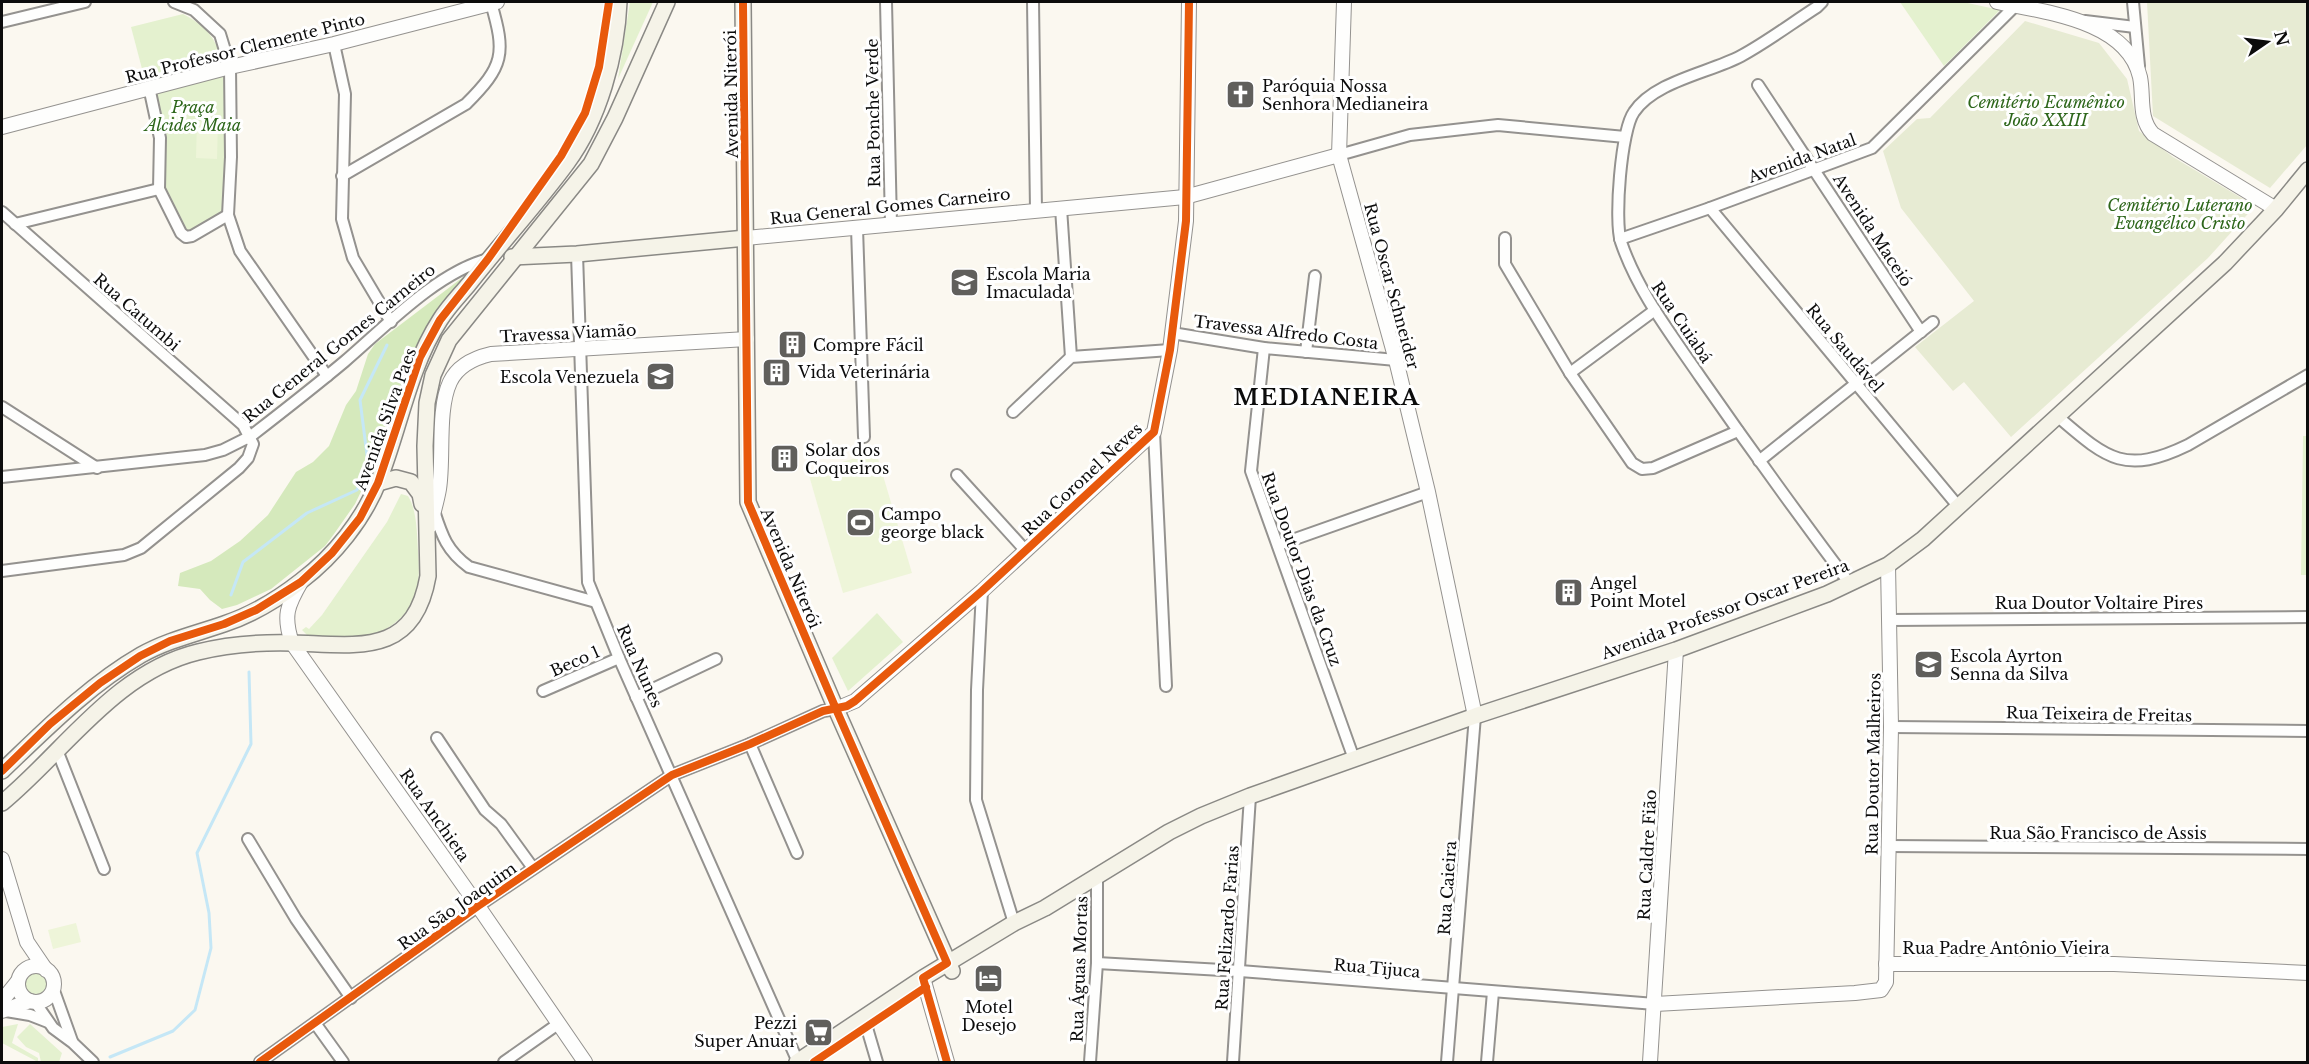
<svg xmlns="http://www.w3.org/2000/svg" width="2309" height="1064" viewBox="0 0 2309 1064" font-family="'Libre Baskerville',serif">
<rect width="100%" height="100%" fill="#fbf8f0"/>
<g fill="#e4f1cf">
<polygon points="630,2 653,2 618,79"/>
<polygon points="1900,2 1963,2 2000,10 1944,66"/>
<path d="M183,14C209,28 215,38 224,65L146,84L131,27Z"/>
<polygon points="225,75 224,211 187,233 163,187 165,133 155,94"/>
<polygon points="2303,436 2308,436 2307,575 2301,575"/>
<path d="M401,494L408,496C417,510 417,534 418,551C419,564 420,579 416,593C408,620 380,637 352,639C338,640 324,638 310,638L302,630L306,627L309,629L322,615L387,522Z"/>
<polygon points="877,613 903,642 848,691 832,658"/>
<circle cx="36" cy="984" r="13"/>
<polygon points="18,1024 12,1043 38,1058 38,1062 2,1043 2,1027"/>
<polygon points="30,1024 62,1053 59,1062 41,1062 39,1053 26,1047 17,1037"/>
</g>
<polygon fill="#d5e9bc" points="471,271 435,316 416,347 395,411 369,475 355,504 334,534 325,546 271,589 237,605 222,609 210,600 200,589 178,586 180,573 211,561 240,541 268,515 296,472 313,462 329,446 346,405 356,391 368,354 375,344"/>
<g fill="#e7ebd3">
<polygon points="2147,2 2307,2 2307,145 2270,188 2153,116"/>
<polygon points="2025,21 2099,43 2127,79 2139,131 2173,157 2255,206 2208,258 2011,437 1964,382 1953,391 1915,347 1974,301 1901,208 1883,151 1917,119 1930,118"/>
</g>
<g fill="#eef5d9">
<polygon points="197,121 218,122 217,159 196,158"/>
<polygon points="876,452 912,573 843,593 808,472"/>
<polygon points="76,923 81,942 53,949 48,930"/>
</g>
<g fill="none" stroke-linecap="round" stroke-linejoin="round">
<g stroke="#c5e7f6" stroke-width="3">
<polyline points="231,595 243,562 307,513 357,490 368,463 360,400 387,345"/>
<polyline points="110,1057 173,1031 195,1010 211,948 209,913 197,853 251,744 249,672"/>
</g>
<defs>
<g id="minor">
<polyline points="174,2 194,10 220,34 230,67 231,157 228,215 240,251 327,376"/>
<polyline points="886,2 891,224"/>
<polyline points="1033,2 1036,210"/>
<path d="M1822,2L1817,7C1792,23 1767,42 1741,56C1709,73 1655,81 1634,112C1621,130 1614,221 1621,242C1638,292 1671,334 1701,378C1749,447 1799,516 1850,584"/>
<polyline points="2133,2 2139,66"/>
<polyline points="2085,21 2135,27"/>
<polyline points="2,22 85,2"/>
<polyline points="334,44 345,94 342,219 353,258 391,322"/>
<polyline points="1758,85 1921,332"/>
<polyline points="149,87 160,138 159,189 181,233 186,237 192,236 228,215"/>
<polyline points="1339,155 1410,135 1498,125 1625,137"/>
<path d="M342,176L466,104C504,66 506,54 491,3"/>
<polyline points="1061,208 1071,357"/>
<polyline points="1710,208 1958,506"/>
<polyline points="2,212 243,425 253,444 248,458 239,468 141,548 124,555 2,571"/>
<polyline points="15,224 159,189"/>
<polyline points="857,228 864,437"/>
<polyline points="1505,238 1505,264 1570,373 1632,463 1642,469 1653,468 1738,431"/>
<polyline points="1620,239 1710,208 1872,148 2015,6"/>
<polyline points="577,254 588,582 619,658 798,1062"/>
<polyline points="1172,333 1264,348 1396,360"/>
<polyline points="1264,348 1251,471 1354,759"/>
<polyline points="1306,352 1315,276"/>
<polyline points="1570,373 1655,310"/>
<polyline points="2,407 97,468"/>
<polyline points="1013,412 1071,357 1170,350"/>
<path d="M2057,416C2106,458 2124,476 2188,445L2308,375"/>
<polyline points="1154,432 1166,686"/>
<polyline points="1759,461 1933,322"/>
<polyline points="957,475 1026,551"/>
<path d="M2,477L205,455L223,450L251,436C282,412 314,387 344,362C385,327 436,273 488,259"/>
<path d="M434,511C442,536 447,551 469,567L596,602"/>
<polyline points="1278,545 1428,492"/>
<polyline points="982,591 977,690 976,800 1014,923"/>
<polyline points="1890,620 2308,617"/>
<polyline points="543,691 619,658"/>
<polyline points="636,697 716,659"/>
<polyline points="1891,727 2308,731"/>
<polyline points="437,738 485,810 501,824 533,868"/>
<polyline points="750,744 797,853"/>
<polyline points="57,750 104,869"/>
<polyline points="248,839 296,919 351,998"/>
<polyline points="1888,846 2308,849"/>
<polyline points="1097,963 1240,971 1655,1004"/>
<polyline points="53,988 72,1041"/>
<polyline points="35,1002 53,1028 72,1042 93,1062"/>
<polyline points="6,1011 30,1015 48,1022"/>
<polyline points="315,1023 343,1062"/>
<polyline points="867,1028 877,1062"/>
<polyline points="260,1062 478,906 672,775 750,744 823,711 836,709"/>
<polyline points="504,1062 558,1024"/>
<polyline points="1090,1062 1097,963 1097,877"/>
<polyline points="1233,1062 1250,796"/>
<polyline points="1447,1062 1475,716"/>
<polyline points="1487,1062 1493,992"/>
</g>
<g id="tertiary">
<polyline points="1344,2 1339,155 1396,360 1428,492 1475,716"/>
<path d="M1997,2C2043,12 2127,20 2140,77C2144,96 2138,118 2153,134L2276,209"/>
<polyline points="2,127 230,67 334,44 497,2"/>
<polyline points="746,238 1185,197 1339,155"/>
<path d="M430,526C433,514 437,501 439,489C444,458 437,410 450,382C458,365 474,358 491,354L747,339"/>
<path d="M301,582C287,606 283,616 292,643L478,906L585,1062"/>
<polyline points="836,709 855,701 982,591 1154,432 1170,350 1186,221 1189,2"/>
<polyline points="2,859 27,942 46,970"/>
<polyline points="1886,964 2114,964 2308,973"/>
<circle cx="36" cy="984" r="18"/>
<polyline points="923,978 947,1062"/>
<polyline points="2,1001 18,981"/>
<polyline points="1655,1004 1855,993 1881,990 1886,982 1891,727 1888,565"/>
<polyline points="2,1011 30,1001"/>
<polyline points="1650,1062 1676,650"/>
</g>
<g id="secondary">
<polyline points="743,2 748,502 836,709 952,971"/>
<polyline points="512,257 577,254 746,238"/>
<polyline points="378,483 396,478 411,482 420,494 422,504"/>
<path d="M2,771C45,730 89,685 141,655C168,640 195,634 224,624C251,615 278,599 301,581C334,556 364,519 379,480C400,427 409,368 440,320C448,307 459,296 469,284C501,243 537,204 567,163C599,120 617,54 619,2"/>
<path d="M2,803C64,752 115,672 198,652C230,644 261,642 294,643C358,645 414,657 428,576L425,446L427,403L433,375L449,340L591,164L615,118L667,2"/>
<polyline points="797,1062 923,978 1014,923 1045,908 1169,832 1201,816 1250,796 1475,716 1676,650 1827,594 1888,565 1923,539 2225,263 2276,209 2308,170"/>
</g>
</defs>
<use href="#minor" stroke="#94928f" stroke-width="14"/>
<use href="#tertiary" stroke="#94928f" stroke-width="16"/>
<use href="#secondary" stroke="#8a8985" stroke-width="18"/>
<use href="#minor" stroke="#fefefd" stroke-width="10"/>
<use href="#tertiary" stroke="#fefefd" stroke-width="14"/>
<use href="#secondary" stroke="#f5f3e8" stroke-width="15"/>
<defs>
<g id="cycleway">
<polyline points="743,2 748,502 836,709 947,963 923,978 947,1062"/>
<polyline points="2,771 50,724 100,683 140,656 170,641 224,624 256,610 301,582 332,553 360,518 378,483 420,357 440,320 488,259 561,156 585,113 599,67 609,2"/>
<polyline points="260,1062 478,906 672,775 750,744 823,711 847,706 855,701 982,591 1154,432 1170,350 1186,221 1189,2"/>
<polyline points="814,1062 926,987"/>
</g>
</defs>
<use href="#cycleway" stroke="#fff" stroke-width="11"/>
<use href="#cycleway" stroke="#e8590c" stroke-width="8"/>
</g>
<defs>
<symbol id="church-square" viewBox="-11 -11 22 22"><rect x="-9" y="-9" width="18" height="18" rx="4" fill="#605f5c" stroke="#fff"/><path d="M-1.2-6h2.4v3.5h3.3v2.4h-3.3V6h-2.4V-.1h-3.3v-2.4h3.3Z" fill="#fff"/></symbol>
<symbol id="school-square" viewBox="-11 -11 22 22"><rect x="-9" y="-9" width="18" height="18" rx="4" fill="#605f5c" stroke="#fff"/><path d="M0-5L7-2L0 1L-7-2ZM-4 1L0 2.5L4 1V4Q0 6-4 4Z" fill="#fff"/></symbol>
<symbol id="building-square" viewBox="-11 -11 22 22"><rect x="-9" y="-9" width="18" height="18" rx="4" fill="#605f5c" stroke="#fff"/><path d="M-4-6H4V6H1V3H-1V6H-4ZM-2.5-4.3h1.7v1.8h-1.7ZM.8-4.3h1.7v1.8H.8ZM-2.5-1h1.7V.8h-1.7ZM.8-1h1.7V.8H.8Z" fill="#fff"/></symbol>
<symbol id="stadium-square" viewBox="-11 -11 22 22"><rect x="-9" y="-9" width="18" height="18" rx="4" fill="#605f5c" stroke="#fff"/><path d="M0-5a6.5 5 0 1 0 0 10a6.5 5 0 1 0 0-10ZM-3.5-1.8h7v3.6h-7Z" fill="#fff"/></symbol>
<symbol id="hotel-square" viewBox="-11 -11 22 22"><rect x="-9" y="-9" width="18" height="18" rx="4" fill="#605f5c" stroke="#fff"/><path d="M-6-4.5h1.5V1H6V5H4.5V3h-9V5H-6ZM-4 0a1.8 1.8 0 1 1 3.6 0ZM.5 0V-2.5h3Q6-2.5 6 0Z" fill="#fff"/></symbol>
<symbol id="supermarket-square" viewBox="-11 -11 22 22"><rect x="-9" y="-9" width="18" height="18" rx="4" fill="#605f5c" stroke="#fff"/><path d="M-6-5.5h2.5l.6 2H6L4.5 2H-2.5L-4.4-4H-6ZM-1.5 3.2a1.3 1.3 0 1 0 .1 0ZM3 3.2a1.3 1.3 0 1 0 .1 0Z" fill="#fff"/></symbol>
</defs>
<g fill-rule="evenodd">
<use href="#church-square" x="1224" y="78" width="33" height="33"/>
<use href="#school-square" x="948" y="266" width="33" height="33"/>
<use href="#building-square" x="776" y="328" width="33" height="33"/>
<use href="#building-square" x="760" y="356" width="33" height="33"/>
<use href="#school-square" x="644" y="360" width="33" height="33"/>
<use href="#building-square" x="768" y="442" width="33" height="33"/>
<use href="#stadium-square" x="844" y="506" width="33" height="33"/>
<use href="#building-square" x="1552" y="576" width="33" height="33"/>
<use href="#school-square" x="1912" y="648" width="33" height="33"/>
<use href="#hotel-square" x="972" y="962" width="33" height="33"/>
<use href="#supermarket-square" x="802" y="1016" width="33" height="33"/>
</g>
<g text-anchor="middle" stroke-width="6" stroke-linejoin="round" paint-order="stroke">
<g font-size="16" fill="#0c0c0c" stroke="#fff">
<text transform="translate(245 48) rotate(-14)" y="6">Rua Professor Clemente Pinto</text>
<text transform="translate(731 94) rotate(-91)" y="6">Avenida Niterói</text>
<text transform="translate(873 113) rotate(-91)" y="6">Rua Ponche Verde</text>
<text transform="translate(1802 158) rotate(-20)" y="6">Avenida Natal</text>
<text transform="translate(890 206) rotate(-6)" y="6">Rua General Gomes Carneiro</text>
<text transform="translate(1873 230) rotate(57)" y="6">Avenida Maceió</text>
<text transform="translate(1392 286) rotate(75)" y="6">Rua Oscar Schneider</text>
<text transform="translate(137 312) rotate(41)" y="6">Rua Catumbi</text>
<text transform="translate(1682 322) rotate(56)" y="6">Rua Cuiabá</text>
<text transform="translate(1286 332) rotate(7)" y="6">Travessa Alfredo Costa</text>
<text transform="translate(568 333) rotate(-3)" y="6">Travessa Viamão</text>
<text transform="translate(339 343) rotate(-39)" y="6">Rua General Gomes Carneiro</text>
<text transform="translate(1845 348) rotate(50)" y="6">Rua Saudável</text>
<text transform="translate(385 419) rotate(-70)" y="6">Avenida Silva Paes</text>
<text transform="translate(1082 479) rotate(-43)" y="6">Rua Coronel Neves</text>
<text transform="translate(791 568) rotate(67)" y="6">Avenida Niterói</text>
<text transform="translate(1302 569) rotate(70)" y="6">Rua Doutor Dias da Cruz</text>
<text x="2099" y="609">Rua Doutor Voltaire Pires</text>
<text transform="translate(1725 609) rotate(-20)" y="6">Avenida Professor Oscar Pereira</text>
<text transform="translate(575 661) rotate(-24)" y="6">Beco 1</text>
<text transform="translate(640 666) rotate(66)" y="6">Rua Nunes</text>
<text transform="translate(2099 714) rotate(1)" y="6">Rua Teixeira de Freitas</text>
<text transform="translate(1873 764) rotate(-89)" y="6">Rua Doutor Malheiros</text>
<text transform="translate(435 815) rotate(55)" y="6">Rua Anchieta</text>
<text x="2098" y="839">Rua São Francisco de Assis</text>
<text transform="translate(1647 855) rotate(-87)" y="6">Rua Caldre Fião</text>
<text transform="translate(1447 888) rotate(-86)" y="6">Rua Caieira</text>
<text transform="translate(457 906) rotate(-35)" y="6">Rua São Joaquim</text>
<text transform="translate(1227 928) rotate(-86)" y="6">Rua Felizardo Farias</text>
<text x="2006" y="954">Rua Padre Antônio Vieira</text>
<text transform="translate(1377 968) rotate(5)" y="6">Rua Tijuca</text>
<text transform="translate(1079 969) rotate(-88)" y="6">Rua Águas Mortas</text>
</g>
<g font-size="16" fill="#0c0c0c" stroke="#fff" text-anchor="start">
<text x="1262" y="92">Paróquia Nossa<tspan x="1262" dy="18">Senhora Medianeira</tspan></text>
<text x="986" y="280">Escola Maria<tspan x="986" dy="18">Imaculada</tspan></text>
<text x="813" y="351">Compre Fácil</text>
<text x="798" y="378">Vida Veterinária</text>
<text x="639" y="383" text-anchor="end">Escola Venezuela</text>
<text x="805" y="456">Solar dos<tspan x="805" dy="18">Coqueiros</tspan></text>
<text x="881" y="520">Campo<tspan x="881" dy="18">george black</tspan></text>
<text x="1590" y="589">Angel<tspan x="1590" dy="18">Point Motel</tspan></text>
<text x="1950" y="662">Escola Ayrton<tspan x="1950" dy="18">Senna da Silva</tspan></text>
<text x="989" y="1013" text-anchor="middle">Motel<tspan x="989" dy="18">Desejo</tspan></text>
<text x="797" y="1029" text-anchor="end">Pezzi<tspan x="797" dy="18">Super Anuar</tspan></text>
</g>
<g font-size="16" font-style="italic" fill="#2d661a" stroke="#fff">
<text x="2046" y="108">Cemitério Ecumênico<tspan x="2046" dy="18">João XXIII</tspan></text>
<text x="193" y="113">Praça<tspan x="193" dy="18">Alcides Maia</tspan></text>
<text x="2180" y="211">Cemitério Luterano<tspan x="2180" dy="18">Evangélico Cristo</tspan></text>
</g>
<g font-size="22" font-weight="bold" letter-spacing="1.5" fill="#0c0c0c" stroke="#fff">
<text x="1327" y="405">MEDIANEIRA</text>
</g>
</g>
<rect width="2309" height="1064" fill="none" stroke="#0c0c0c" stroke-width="6"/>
<g transform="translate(2267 42) rotate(76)" stroke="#ffffff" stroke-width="4.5" paint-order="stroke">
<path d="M0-4.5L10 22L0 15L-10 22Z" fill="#0c0c0c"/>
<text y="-9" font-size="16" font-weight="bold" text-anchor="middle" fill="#0c0c0c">N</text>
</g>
</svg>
